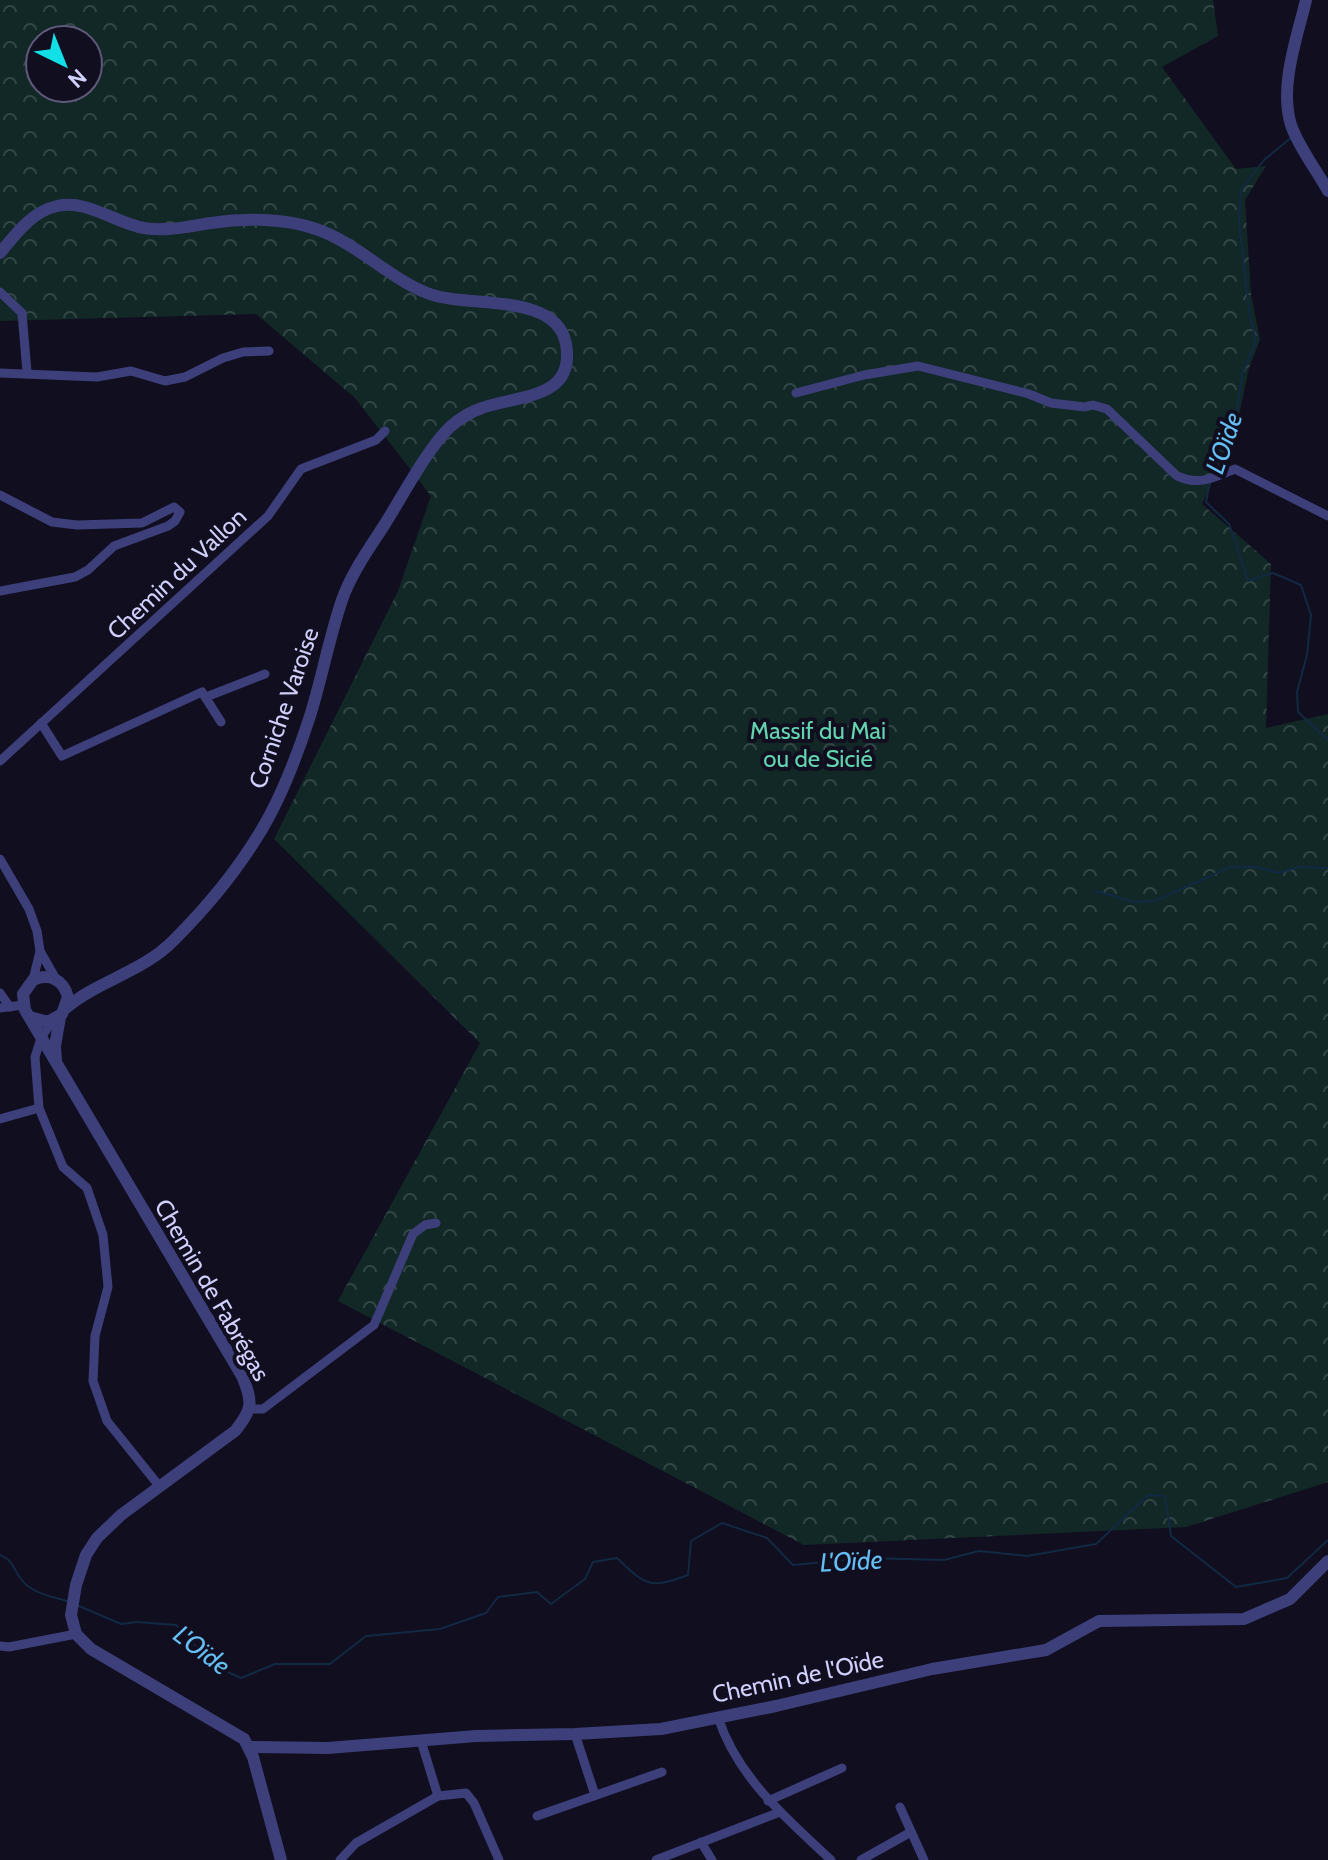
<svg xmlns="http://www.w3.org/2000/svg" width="1328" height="1860" viewBox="0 0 1328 1860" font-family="Cabin,sans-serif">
<defs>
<pattern id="forest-crowns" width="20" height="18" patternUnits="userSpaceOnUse" patternTransform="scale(2)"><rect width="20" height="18" fill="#122826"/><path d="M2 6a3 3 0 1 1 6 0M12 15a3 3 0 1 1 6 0" fill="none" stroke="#334646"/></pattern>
</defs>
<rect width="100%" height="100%" fill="#100e1f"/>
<path fill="url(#forest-crowns)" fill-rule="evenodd" d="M0,0H1213L1218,36L1162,67L1236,169L1266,166L1245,200L1251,294L1260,340L1249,368L1236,430L1202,504L1271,564L1266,728L1328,714V1482L1186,1527L804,1545L338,1301L480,1043L274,839L398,591L431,496L355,398L256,314L0,321ZM40,40H88V88H40Z"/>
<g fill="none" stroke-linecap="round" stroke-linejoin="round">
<g stroke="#122944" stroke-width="2">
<polyline points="1212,476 1214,463 1236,421 1242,374 1256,341 1250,317 1239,222 1241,190 1264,160 1292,137"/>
<polyline points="1210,482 1206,502 1229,524 1248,581 1273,573 1301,585 1311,615 1307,655 1297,692 1298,712 1328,740"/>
<polyline points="1095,891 1134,902 1155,901 1230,867 1256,867 1279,873 1298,867 1328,868"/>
<path d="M0,1555C16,1563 11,1566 21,1579C31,1593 50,1596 67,1601"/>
<path d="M79,1606L121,1624L137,1622L176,1625L214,1666L241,1678L275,1664H330L366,1636L440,1629L486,1613L498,1597L537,1592L551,1604L585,1579L593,1562L617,1558C646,1586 650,1589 688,1575L691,1541L722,1523L767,1538L793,1565L866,1558L944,1560L979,1551L1027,1556L1096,1544L1148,1495L1165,1496L1171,1536L1236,1587L1287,1578L1328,1540"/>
</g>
<g stroke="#3d3f7a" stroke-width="9">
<polyline points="0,292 22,313 27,372"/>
<polyline points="0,373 97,377 131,371 165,381 185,377 223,358 243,352 269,351"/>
<path d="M796,393L864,375L918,366L1029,394L1051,403L1085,407L1093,405L1107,409L1177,476C1200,486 1213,478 1235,469L1328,516"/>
<polyline points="0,495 52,522 77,525 142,523 174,507 180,512 175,521 168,526 114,546 88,570 75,577 0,591"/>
<polyline points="206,697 265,674"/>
<polyline points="41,723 62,756 202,692 221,722"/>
<polyline points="0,761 268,516 301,469 376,440 385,431"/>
<polyline points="0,859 29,909 37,931 40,951 56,979"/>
<polyline points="33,980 40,951"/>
<polyline points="0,993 10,1007"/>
<polyline points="0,1008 23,1005"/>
<polyline points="52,1021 41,1038 35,1057 39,1108 63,1167 87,1188 103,1235 108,1287 95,1336 93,1381 107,1421 160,1487"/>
<polyline points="0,1119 39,1108"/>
<polyline points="249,1409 263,1409 374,1325 413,1234 425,1225 436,1223"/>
<polyline points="0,1646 9,1647 76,1634"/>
<path d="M718,1717C737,1777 786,1818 831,1860"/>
<polyline points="575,1734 595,1795"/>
<polyline points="421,1741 438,1796"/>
<polyline points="438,1796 466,1793 474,1803 499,1860"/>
<polyline points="768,1801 842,1768"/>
<polyline points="900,1807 924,1860"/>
<polyline points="537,1816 662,1772"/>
<polyline points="701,1842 712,1860"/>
<polyline points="340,1860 356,1843 438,1796"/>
<polyline points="656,1860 780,1812"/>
<polyline points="861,1860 911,1832"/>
</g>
<g stroke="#3d3f7a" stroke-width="12">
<path d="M1306,0C1297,38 1279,86 1291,125C1299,148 1316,169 1328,191"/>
<path d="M0,253C16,234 31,212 57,206C87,199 115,223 144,228C165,232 190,226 211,223C244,218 285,218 316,229C357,243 387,277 427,293C467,309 556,291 566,344C576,400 517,395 482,408C470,412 459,419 450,427C427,449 401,499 383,527C368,550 351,574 342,600C329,638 322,678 310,716C297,756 281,799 259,834C236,872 205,909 174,940C143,972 99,980 66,1008"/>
<path d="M30,1017L48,1022L62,1014L68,997C63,979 49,973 33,980L23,994L25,1010L242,1376C253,1402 253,1409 235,1431L121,1515L97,1538L86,1555L76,1585L71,1615L76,1634L91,1649L244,1739L253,1757L281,1860"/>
<polyline points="56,1061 55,1046 60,1017"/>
<polyline points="249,1747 328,1748 476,1736 575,1734 661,1729 776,1706 932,1669 1046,1650 1099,1621 1244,1619 1290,1599 1328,1561"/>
</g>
</g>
<g text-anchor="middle" stroke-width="8" stroke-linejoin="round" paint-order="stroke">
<g font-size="24" fill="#d1cffb" stroke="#100e1f">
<text transform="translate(177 574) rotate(-43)" y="8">Chemin du Vallon</text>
<text transform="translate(284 708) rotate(-71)" y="8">Corniche Varoise</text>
<text transform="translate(212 1290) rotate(60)" y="8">Chemin de Fabrégas</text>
<text transform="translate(798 1677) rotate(-12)" y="8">Chemin de l'Oïde</text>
</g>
<g font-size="24" fill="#62d5af" stroke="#100e1f">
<text x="818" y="739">Massif du Mai<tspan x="818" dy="28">ou de Sicié</tspan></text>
</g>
<g font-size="26" font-style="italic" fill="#65bdf3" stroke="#100e1f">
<text transform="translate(1224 443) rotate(-71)" y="9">L'Oïde</text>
<text transform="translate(851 1561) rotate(-3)" y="9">L'Oïde</text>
<text transform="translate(202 1650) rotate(37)" y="9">L'Oïde</text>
</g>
</g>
<g transform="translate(64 64) rotate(137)"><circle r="38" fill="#100e1f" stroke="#5d5b77" stroke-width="2"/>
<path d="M0-6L14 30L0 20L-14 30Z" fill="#11e1e6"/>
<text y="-12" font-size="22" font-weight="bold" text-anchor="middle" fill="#d1cffb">N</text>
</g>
</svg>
